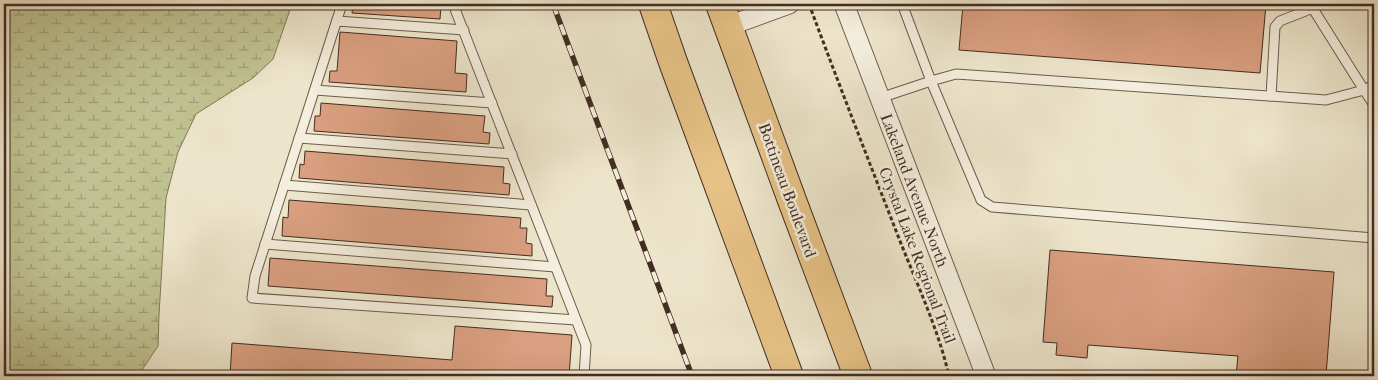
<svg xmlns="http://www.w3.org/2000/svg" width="1378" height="380" viewBox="0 0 1378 380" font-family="'IM FELL French Canon',serif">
<defs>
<pattern id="wetland-marsh" width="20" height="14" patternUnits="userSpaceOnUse" patternTransform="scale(1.25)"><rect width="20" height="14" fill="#c0c292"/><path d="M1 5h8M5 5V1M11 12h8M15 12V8" fill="none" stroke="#9e9e77"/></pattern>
</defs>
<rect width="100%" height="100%" fill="#ede5cb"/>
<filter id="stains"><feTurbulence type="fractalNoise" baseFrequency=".004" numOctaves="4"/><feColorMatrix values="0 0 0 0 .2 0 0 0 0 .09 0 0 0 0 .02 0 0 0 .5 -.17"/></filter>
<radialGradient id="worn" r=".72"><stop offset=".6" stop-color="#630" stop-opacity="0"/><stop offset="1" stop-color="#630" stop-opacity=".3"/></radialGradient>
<polygon fill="url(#wetland-marsh)" stroke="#82785a" points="4,4 292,4 273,59 253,78 196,114 178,152 166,198 159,315 158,346 138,376 4,376"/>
<g fill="#d99f80" stroke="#432d23">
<polygon points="353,4 432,4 432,5 441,6 440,19 352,13"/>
<polygon points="963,4 1266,4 1260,73 959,50"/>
<polygon points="340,32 457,41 455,73 467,74 466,92 329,82 330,71 337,71"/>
<polygon points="321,103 485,116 483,132 490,133 489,144 314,131 315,116 320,116"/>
<polygon points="305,151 504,167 503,183 510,184 509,195 299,178 300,164 304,165"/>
<polygon points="289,200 521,218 520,228 527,228 526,243 532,244 532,256 282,236 283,217 288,218"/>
<polygon points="1050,250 1334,272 1326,376 1236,376 1238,356 1088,345 1087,358 1056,355 1057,343 1043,342"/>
<polygon points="270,258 547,279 546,296 553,296 552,307 268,286"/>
<polygon points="455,326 572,335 569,376 230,376 232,343 452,360"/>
</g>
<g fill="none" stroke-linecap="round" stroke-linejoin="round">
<defs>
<g id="lane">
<polyline points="342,4 255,276 252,298 576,320"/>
<polyline points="453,4 586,345 584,376"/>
<polyline points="1310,4 1364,90 1374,85"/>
<polyline points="337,21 464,30"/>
<polyline points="315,90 492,103"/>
<polyline points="1271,96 1275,27 1280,21 1313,8"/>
<polyline points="880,98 931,81 904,9 904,4"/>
<polyline points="1374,105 1364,90 1326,100 956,74 931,81 981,200 992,207 1374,238"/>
<polyline points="299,138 512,154"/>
<polyline points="284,185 531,205"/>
<polyline points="265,244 555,267"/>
</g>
<g id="street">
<polyline points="844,4 986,376"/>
<polyline points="729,26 789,4"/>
</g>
<g id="highway">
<polyline points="653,4 673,62 789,376"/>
<polyline points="720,4 793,203 858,376"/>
</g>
</defs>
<use href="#lane" stroke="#6e5b4d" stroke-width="11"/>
<use href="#street" stroke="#6e5b4d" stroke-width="21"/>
<use href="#highway" stroke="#432d23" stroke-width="30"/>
<path stroke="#432d23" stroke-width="3" stroke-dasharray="4 2.5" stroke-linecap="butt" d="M809,4C838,82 868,159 898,236C916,282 938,328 949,376"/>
<use href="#lane" stroke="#f3eedd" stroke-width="9"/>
<use href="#street" stroke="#f3eedd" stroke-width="19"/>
<use href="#highway" stroke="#e6c286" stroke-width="28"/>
<defs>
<polyline id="rail" points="553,4 692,376"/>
</defs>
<use href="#rail" stroke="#432d23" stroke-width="5.5"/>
<use href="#rail" stroke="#f3eedd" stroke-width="4" stroke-dasharray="11" stroke-linecap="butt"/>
</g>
<g text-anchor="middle" stroke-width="5" stroke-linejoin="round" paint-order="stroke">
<g font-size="16" fill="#432d23" stroke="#f3eedd">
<text transform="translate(788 190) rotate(70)" y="6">Bottineau Boulevard</text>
<text transform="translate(915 190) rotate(69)" y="6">Lakeland Avenue North</text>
<text transform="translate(918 255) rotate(69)" y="6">Crystal Lake Regional Trail</text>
</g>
</g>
<rect width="1378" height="380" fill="none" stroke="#ede5cb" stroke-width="20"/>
<rect x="5" y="5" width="1368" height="370" fill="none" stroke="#432d23" stroke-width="2.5"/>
<rect x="10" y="10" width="1358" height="360" fill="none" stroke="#432d23"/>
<rect width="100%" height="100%" filter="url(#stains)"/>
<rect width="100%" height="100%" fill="url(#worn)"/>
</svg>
